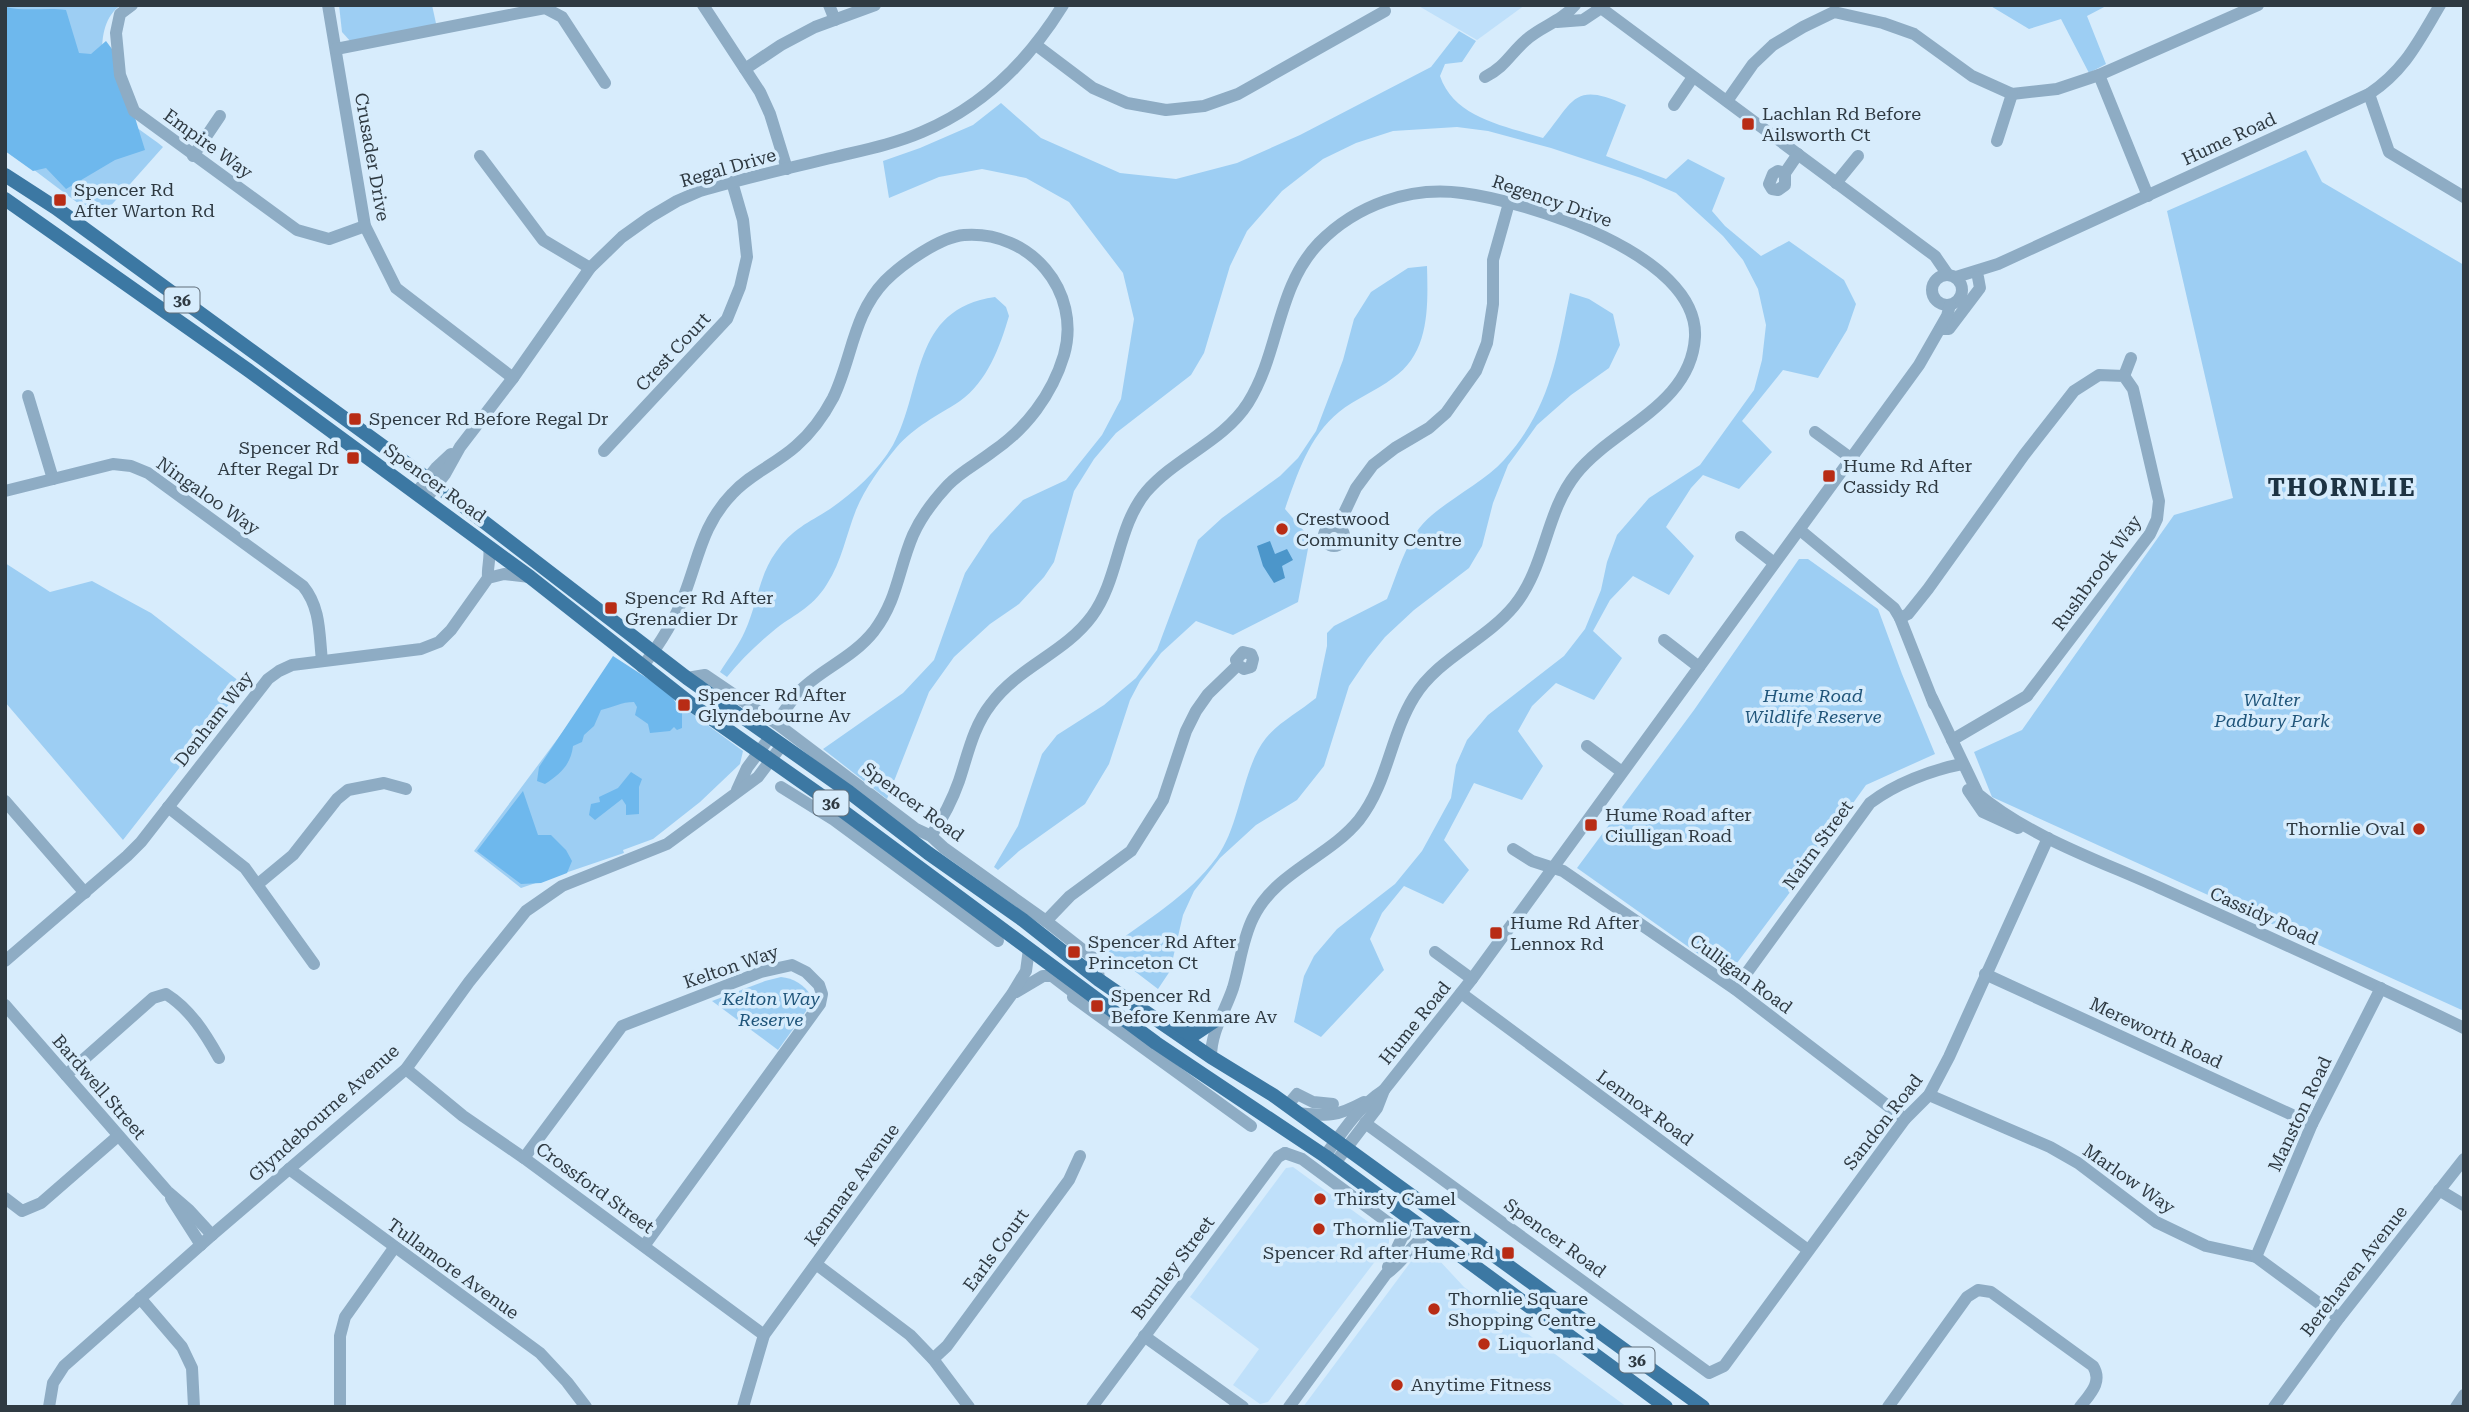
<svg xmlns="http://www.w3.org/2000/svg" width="2469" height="1412" viewBox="0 0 2469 1412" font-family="'Roboto Serif',serif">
<rect width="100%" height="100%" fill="#d7ecfc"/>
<g fill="#bfe0fa">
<polygon points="1417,5 1525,5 1477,40"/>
<polygon points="1293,1167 1389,1237 1389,1243 1268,1402 1260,1404 1233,1385 1259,1349 1190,1297 1286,1168"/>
<polygon points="1424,1244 1464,1287 1627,1407 1303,1407"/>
</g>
<g fill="#9dcef3">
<path d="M7,5H121C90,26 103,85 120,112C130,125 150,136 163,147L99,219L5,148Z"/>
<polygon points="339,5 432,5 437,28 351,42 342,32"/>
<polygon points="1989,5 2108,5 2087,16 2106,64 2089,73 2061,19 2029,29"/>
<path d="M1459,31L1476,41L1462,62L1445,64L1440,76C1454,118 1505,126 1543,138C1574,101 1573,81 1626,105L1606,156L1666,179L1688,159L1725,178L1712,211L1725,226L1761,256L1789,241L1844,280L1856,304L1847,330L1818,378L1783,370L1742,421L1772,452L1739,489L1703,475L1691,488L1666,527L1694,556L1669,595L1633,576L1610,600L1593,631L1622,658L1594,700L1556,683L1532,706L1518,731L1543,766L1522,800L1474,783L1444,840L1469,870L1443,904L1404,886L1382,913L1370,939L1384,970L1321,1037L1294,1022L1304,976L1314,956L1337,929L1395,884L1422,851L1451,798L1456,765L1467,740L1488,715L1564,656L1585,629L1601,590L1607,562L1617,535L1649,498L1700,465L1754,390L1762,360L1766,325L1758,289L1743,260L1723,236L1676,193L1641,178L1551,148L1488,131L1457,127L1393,131L1356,143L1323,159L1282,191L1247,231L1230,266L1204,353L1191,375L1116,433L1094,459L1074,491L1054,562L1044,577L1019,604L990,624L954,657L929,692L887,799L823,749L903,693L934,660L965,573L990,535L1023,500L1066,480L1102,435L1121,399L1134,319L1123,273L1069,202L1026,178L982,169L939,177L889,198L883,161L920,148L973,125L1001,103L1041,138L1120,173L1176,179L1237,163L1300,135L1431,67Z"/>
<polygon points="2306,150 2322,182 2464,265 2464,1011 1992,797 1974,752 2022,730 2174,515 2233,498 2167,211"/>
<path d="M1427,266C1428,306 1430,353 1393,378C1376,391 1355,399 1339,412C1309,436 1297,475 1285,509L1310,538L1298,602L1233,635L1196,621L1161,653L1140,681L1130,700L1109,764L1085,804L1019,851L998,870L994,867L1018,826L1042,754L1057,735L1104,705L1136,678L1157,650L1198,540L1222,518L1280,476L1298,458L1316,431L1343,360L1354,319L1371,292L1408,268Z"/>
<path d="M1570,293L1589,299L1613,314L1620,345L1609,368L1571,395L1537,425L1508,465L1493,503L1482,546L1469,568L1414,610L1385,637L1368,658L1349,686L1324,766L1297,800L1256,825L1220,858L1194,891L1183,915L1170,971L1158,989L1107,950C1145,920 1188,897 1217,857C1241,824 1242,768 1266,738C1278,723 1300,711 1316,698L1327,646V633L1334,626L1387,599C1399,570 1407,535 1432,515C1453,497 1486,480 1504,460C1550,409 1557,357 1570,293Z"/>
<path d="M995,297L1006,307L1009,316C1000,347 987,382 960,401C936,417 916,425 896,448C881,466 865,488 856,510C846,535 842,561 827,584C811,610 793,614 772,632C755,646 740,661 727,677L720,672C728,659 739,645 745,631C757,605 759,575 776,552C792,529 808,523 830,509C854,492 878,471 893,445C924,389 910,309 995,297Z"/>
<polygon points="1799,559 1808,559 1878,609 1902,674 1935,754 1866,785 1820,849 1820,852 1728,975 1577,868 1694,710"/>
<polygon points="5,563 50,592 92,581 151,613 244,685 123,840 5,702"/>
<polygon points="617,659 743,751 740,764 700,802 653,839 623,850 624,853 521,888 474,851"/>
<path d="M781,977C793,978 805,985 811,996L809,1007L778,1050L712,1001L765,981Z"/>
</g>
<g fill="#6eb8ed">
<path d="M6,7C27,12 47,7 66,10L79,53L91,54L106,41L115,53L145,150L115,160L66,189L46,168L33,171L5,151Z"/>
<path d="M613,656L670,693L682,713V728L677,730L674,727L670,731L650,733L648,724L635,715L637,707L634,702C621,702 614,707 601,710L594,726L584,735L582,742L573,746C571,765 559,775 545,784L537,781L539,767Z"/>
<polygon points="631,772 642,779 639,787 639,814 626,815 626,805 622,799 595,820 589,815 591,804 600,802 599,797 618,788"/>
<polygon points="523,791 538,835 551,835 566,850 572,861 567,873 541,883 521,884 477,851"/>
</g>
<polygon fill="#4c96ca" points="1270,541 1275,554 1287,549 1293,560 1282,566 1285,578 1274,583 1263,566 1257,546"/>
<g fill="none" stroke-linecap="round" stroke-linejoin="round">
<g stroke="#8eacc4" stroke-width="12">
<polyline points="132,5 120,14 116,33 120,75 134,111 297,230 329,239 365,226"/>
<polyline points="328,5 365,226 396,288 513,378"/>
<polyline points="703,5 760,92 770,114 787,169"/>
<polyline points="829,5 835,20"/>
<polyline points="1597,5 1935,256 1948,275"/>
<polyline points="1557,22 1583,20 1601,8"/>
<polyline points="1036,45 1093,88 1127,103 1166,110 1204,106 1238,94 1385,11"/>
<polyline points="336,49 545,8 562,17 605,83"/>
<polyline points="745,69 781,45 815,27 875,5"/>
<polyline points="2099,75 2148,196"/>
<path d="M1485,77C1506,66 1509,55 1526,40C1541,26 1561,22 1575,5"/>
<polyline points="2369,94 2389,152 2464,197"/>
<polyline points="1727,101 1753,64 1773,45 1803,27 1834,12 1883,23 1914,34 1972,76 2012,94 2057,89 2099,75 2258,5"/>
<polyline points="1674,105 1693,77"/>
<polyline points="1997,141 2012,94"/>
<polyline points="193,156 220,116"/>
<polyline points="480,156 543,240 590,268"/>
<polyline points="1785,173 1778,171 1773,174 1769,184 1772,189 1778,190 1785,185 1785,173 1798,154"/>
<polyline points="1836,183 1858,156"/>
<circle cx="1947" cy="290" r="15"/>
<path d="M1956,277L1998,264L2369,94C2405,70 2418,42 2440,5"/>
<polyline points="1940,329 1949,329 1980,288 1978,277"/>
<polyline points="2124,376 2131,358"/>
<polyline points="28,396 53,479"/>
<polyline points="1815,432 1852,459"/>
<polyline points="604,451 727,319 740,287 747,257 743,220 732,182"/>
<path d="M5,491L113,464L131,466L148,473L303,586C321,608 319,634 322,661"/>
<polyline points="416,493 436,468 451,454"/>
<path d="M425,500L445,474L460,447L513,378L590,268L622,237L650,217L677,201L700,191C744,178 790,168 835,157C864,150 894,144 922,132C982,107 1029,60 1063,5"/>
<circle cx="1334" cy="536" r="10"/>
<polyline points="1338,526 1356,488 1373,465 1395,448 1429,428 1446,413 1476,371 1487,343 1493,304 1493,260 1509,203"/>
<polyline points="1800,530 1894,608 1900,618 1934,704"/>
<polyline points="1741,537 1774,563"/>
<path d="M488,578C487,567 491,558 489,547"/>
<polyline points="1900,618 1908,614 1928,589 2024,455 2074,391 2099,375 2124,376 2133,389 2159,501 2157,519 2150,534 2027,696 1952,740"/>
<polyline points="1664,640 1699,667"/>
<path d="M642,667C660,644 675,620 685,593C699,556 703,524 732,494C750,474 776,464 796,446C811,433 824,415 833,398C852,359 853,314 885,281C902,264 940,237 964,235C1030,230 1082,291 1064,355C1052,395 1026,429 992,452C978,463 960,472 948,485C934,500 921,517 913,535C898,570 898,599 874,631C852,659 819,670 798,693C790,702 783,713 776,723"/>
<polyline points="687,678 705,675 776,723 916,829 931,836 944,848 1046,921 1097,961 1099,980"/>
<path d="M1932,698L1978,794C2030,837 2098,860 2158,887C2260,933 2363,979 2464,1028"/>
<polyline points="1587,746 1622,772"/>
<polyline points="781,787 834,820 998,941"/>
<polyline points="737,790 747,768 770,737"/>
<polyline points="1968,790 1983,812 2018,828"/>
<polyline points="5,801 85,893"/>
<polyline points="168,807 245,868 314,964"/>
<path d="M931,836C943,818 952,801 959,781C968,754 973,727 991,704C1018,667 1065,653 1092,616C1119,579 1117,527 1146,492C1176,457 1223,442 1248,403C1280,352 1276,288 1319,243C1356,205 1410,186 1462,193C1526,201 1699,254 1695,337C1691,406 1612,428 1576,474C1545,513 1546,567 1514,606C1485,641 1438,658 1414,697C1390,736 1388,783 1359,820C1328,858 1275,872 1253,918C1242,940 1240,965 1233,988C1225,1012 1211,1031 1211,1057"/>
<polyline points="1513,849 1532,861 1563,871 1735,989 1905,1119"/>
<polyline points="258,884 293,855 337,799 348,790 384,783 406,789"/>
<polyline points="1046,921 1070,896 1131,851 1163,800 1186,731 1196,711 1208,694 1238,665 1236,660 1243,652 1251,654 1253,659 1251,667 1244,669 1238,665"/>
<polyline points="1435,952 1472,979"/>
<polyline points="5,961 127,856 141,842 268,679 279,671 292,665 421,649 439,642 451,630 488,578 504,574 530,577"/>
<polyline points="1985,974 2312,1124"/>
<path d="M1735,989L1870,803C1895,784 1931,770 1962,764"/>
<polyline points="1016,992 1043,976 1052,976 1073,992 1086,993"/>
<polyline points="1461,993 1808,1250"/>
<polyline points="1073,997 1251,1126"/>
<polyline points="5,1005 167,1191 189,1210 212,1235"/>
<polyline points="406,1069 463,1116 524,1158 764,1335"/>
<path d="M66,1075L153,998L166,994C190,1009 205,1033 219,1058"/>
<polyline points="1929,1095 2050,1147 2078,1163 2156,1222 2206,1246 2256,1257 2339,1318"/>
<polyline points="1287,1106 1297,1094 1313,1102 1333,1104"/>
<path d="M1298,1113C1329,1116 1336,1117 1364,1102"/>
<polyline points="1365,1123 1709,1373 1724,1366 1905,1119 1929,1095 1949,1057 2048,838"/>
<polyline points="1285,1153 1302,1159 1405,1235"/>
<path d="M1325,1156C1342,1132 1359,1106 1384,1090L1472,979L1919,365L1947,316L1950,305"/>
<polyline points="524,1158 622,1026 761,972 792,965 806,972 819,985 822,994 820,1004 644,1246"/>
<polyline points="1335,1163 1377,1108 1384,1090"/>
<polyline points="289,1169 540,1353 567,1382 586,1407"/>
<polyline points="2439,1190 2464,1205"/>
<polyline points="5,1198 22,1211 41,1203 118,1136"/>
<polyline points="171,1198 201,1245"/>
<polyline points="2256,1257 2312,1124 2381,988"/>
<polyline points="816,1264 910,1335 933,1359 969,1407"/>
<polyline points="1388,1267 1407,1227"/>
<polyline points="140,1298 182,1347 192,1368 194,1407"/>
<polyline points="1144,1336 1243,1407"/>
<polyline points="933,1359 947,1346 1069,1180 1080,1156"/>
<polyline points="49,1407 53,1383 64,1366 212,1235 406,1069 469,982 526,911 562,886 667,844 758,777 782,745"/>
<polyline points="340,1407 340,1336 345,1317 394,1248"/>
<polyline points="743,1407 764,1335 1012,994 1026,971 1029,949"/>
<polyline points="1092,1407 1278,1157 1285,1153"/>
<path d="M1289,1407L1386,1274C1402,1263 1412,1245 1428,1232"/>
<path d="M1888,1407L1967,1297L1978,1290L1991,1292L2093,1366C2103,1382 2090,1394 2080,1407"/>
<polyline points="2274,1407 2339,1318 2464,1159"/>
<polyline points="2456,1407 2464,1395"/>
</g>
<g stroke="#3c78a3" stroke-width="14">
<polyline points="5,175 56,208 436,485 687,678 849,792 928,853 1023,920 1099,980 1211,1057 1273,1095 1703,1407"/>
<polyline points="5,199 248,370 530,577 695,707 836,806 1156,1043 1325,1156 1666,1407"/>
<polyline points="1179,1027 1187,1033 1195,1034 1219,1018"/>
</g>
</g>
<g fill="#b82c15" stroke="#d7ecfc" stroke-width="2.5">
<rect x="1741" y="117" width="14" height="14" rx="3.5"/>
<rect x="53" y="193" width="14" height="14" rx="3.5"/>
<rect x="348" y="412" width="14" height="14" rx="3.5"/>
<rect x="346" y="451" width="14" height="14" rx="3.5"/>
<rect x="1822" y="469" width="14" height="14" rx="3.5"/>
<circle cx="1282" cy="529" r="7"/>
<rect x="604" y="601" width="14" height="14" rx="3.5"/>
<rect x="677" y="698" width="14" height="14" rx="3.5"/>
<rect x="1584" y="818" width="14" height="14" rx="3.5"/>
<circle cx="2419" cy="829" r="7"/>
<rect x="1489" y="926" width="14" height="14" rx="3.5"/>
<rect x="1067" y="945" width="14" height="14" rx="3.5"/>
<rect x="1090" y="999" width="14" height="14" rx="3.5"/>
<circle cx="1320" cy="1199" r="7"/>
<circle cx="1319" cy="1229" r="7"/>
<rect x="1501" y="1246" width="14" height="14" rx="3.5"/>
<circle cx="1434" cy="1309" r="7"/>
<circle cx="1484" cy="1344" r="7"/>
<circle cx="1397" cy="1385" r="7"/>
</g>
<g text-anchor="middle" stroke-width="7" stroke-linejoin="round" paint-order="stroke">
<g fill="#d7ecfc" stroke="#616f7a" stroke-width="2">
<rect x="164.5" y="287.5" width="35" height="25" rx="5"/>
<rect x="813.5" y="790.5" width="35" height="25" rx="5"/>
<rect x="1619.5" y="1347.5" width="35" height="25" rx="5"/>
</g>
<g font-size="16" font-weight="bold" fill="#2f3a42">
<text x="182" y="306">36</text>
<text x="831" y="809">36</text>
<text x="1637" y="1366">36</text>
</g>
<g font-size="18" fill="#2f3a42" stroke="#d7ecfc" text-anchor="start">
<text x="1762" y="120">Lachlan Rd Before<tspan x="1762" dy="21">Ailsworth Ct</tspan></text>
<text x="74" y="196">Spencer Rd<tspan x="74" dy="21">After Warton Rd</tspan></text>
<text x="369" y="425">Spencer Rd Before Regal Dr</text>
<text x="339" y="454" text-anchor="end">Spencer Rd<tspan x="339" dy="21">After Regal Dr</tspan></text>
<text x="1843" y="472">Hume Rd After<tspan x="1843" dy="21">Cassidy Rd</tspan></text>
<text x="1296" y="525">Crestwood<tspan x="1296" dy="21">Community Centre</tspan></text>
<text x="625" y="604">Spencer Rd After<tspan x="625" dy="21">Grenadier Dr</tspan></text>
<text x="698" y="701">Spencer Rd After<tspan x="698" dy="21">Glyndebourne Av</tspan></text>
<text x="1605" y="821">Hume Road after<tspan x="1605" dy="21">Ciulligan Road</tspan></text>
<text x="2405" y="835" text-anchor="end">Thornlie Oval</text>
<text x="1510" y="929">Hume Rd After<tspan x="1510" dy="21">Lennox Rd</tspan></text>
<text x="1088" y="948">Spencer Rd After<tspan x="1088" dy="21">Princeton Ct</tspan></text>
<text x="1111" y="1002">Spencer Rd<tspan x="1111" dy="21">Before Kenmare Av</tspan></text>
<text x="1334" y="1205">Thirsty Camel</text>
<text x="1333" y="1235">Thornlie Tavern</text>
<text x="1494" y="1259" text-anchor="end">Spencer Rd after Hume Rd</text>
<text x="1448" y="1305">Thornlie Square<tspan x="1448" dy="21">Shopping Centre</tspan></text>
<text x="1498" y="1350">Liquorland</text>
<text x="1411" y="1391">Anytime Fitness</text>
</g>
<g font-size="18" fill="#2f3a42" stroke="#d7ecfc">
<text transform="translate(2229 139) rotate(-25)" y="6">Hume Road</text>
<text transform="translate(208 144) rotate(36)" y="6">Empire Way</text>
<text transform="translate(372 157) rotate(80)" y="6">Crusader Drive</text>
<text transform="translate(728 168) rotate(-16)" y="6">Regal Drive</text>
<text transform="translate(1552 201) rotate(19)" y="6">Regency Drive</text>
<text transform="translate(673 352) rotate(-47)" y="6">Crest Court</text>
<text transform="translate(435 483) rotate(36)" y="6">Spencer Road</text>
<text transform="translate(208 496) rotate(35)" y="6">Ningaloo Way</text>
<text transform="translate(2097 573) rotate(-54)" y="6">Rushbrook Way</text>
<text transform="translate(214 719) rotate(-52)" y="6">Denham Way</text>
<text transform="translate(913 802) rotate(36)" y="6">Spencer Road</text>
<text transform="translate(1818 845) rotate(-54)" y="6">Nairn Street</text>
<text transform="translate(2264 916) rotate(24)" y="6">Cassidy Road</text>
<text transform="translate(731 967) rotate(-19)" y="6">Kelton Way</text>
<text transform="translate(1741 974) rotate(36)" y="6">Culligan Road</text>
<text transform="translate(1415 1023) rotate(-51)" y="6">Hume Road</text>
<text transform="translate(2156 1033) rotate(25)" y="6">Mereworth Road</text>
<text transform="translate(99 1087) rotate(49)" y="6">Bardwell Street</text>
<text transform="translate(1645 1108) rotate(36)" y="6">Lennox Road</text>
<text transform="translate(324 1113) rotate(-42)" y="6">Glyndebourne Avenue</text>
<text transform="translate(2300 1114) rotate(-65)" y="6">Manston Road</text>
<text transform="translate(1883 1122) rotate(-52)" y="6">Sandon Road</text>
<text transform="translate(2129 1179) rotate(35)" y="6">Marlow Way</text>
<text transform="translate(852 1185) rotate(-54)" y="6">Kenmare Avenue</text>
<text transform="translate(595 1188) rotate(36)" y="6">Crossford Street</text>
<text transform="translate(1555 1238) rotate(36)" y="6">Spencer Road</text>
<text transform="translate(996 1250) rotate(-54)" y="6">Earls Court</text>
<text transform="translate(1173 1268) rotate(-53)" y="6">Burnley Street</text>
<text transform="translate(453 1269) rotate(36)" y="6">Tullamore Avenue</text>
<text transform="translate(2354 1271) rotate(-52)" y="6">Berehaven Avenue</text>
</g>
<g font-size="18" font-style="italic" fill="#20557a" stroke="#d7ecfc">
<text x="1813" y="702">Hume Road<tspan x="1813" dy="21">Wildlife Reserve</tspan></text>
<text x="2272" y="706">Walter<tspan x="2272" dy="21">Padbury Park</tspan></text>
<text x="771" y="1005">Kelton Way<tspan x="771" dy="21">Reserve</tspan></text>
</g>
<g font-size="24" font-weight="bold" letter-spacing="2" fill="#1d3343" stroke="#d7ecfc">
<text x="2342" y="496">THORNLIE</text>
</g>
</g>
<rect width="2469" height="1412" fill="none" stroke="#2f3a42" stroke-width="14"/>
</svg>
